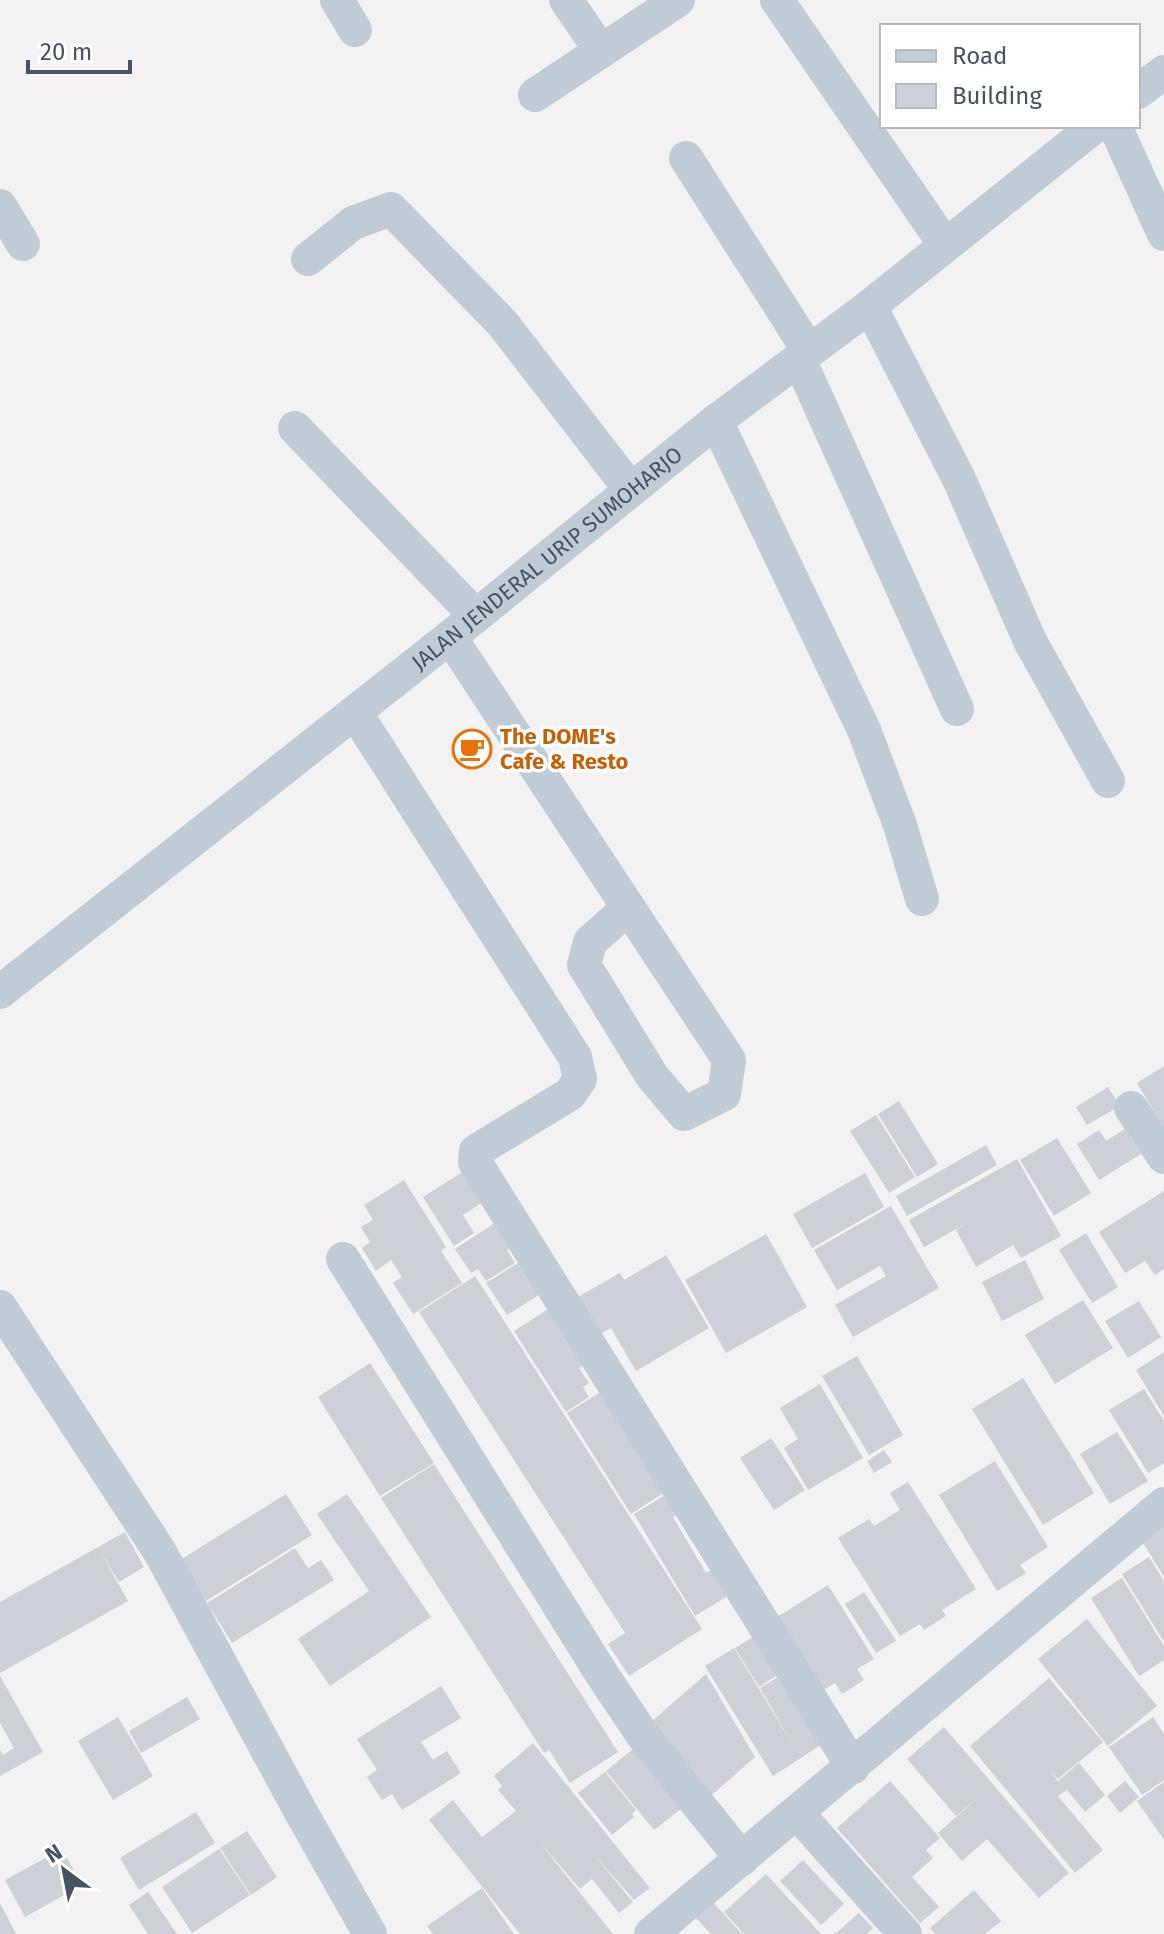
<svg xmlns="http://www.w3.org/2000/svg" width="1164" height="1934" viewBox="0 0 1164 1934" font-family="'Fira Sans',sans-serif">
<rect width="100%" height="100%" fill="#f3f1f1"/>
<g fill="#cdd0d6">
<polygon points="1164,1066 1164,1128 1137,1083"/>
<polygon points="1108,1087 1120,1106 1087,1125 1076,1107"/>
<polygon points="899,1101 938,1164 917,1177 878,1114"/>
<polygon points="876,1115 915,1177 889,1193 850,1131"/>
<polygon points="1125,1129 1141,1154 1099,1180 1077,1144 1099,1130 1106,1141"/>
<polygon points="1057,1138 1091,1193 1054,1216 1020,1160"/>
<polygon points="986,1145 997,1165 907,1216 896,1196"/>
<polygon points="1017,1159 1061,1236 1021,1258 1013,1245 976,1267 956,1230 967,1223 924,1247 909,1220"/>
<polygon points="469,1168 489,1198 463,1215 474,1233 454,1246 423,1197"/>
<polygon points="865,1173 884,1207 812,1248 793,1214"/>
<polygon points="404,1180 446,1247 441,1251 462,1283 413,1314 393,1283 402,1277 391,1260 376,1271 362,1248 370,1242 361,1227 373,1220 364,1205"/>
<polygon points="1164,1191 1164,1269 1155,1275 1145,1261 1125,1273 1099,1232"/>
<polygon points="891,1206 939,1288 853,1337 835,1305 886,1276 880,1266 837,1290 814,1250"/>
<polygon points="501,1219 518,1244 507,1250 515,1263 486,1281 478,1269 471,1273 455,1249"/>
<polygon points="1086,1233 1118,1287 1092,1303 1059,1250"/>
<polygon points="766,1234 807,1307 726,1353 685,1280"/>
<polygon points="666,1255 709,1328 636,1371 611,1328 600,1334 578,1297 620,1273 624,1280"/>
<polygon points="526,1258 547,1290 507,1315 486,1283"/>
<polygon points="1025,1260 1044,1299 1002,1321 982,1282"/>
<polygon points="475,1276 702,1629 629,1676 608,1644 625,1633 419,1312"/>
<polygon points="1083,1300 1113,1348 1055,1384 1025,1335"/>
<polygon points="1139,1301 1161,1337 1128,1358 1105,1321"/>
<polygon points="556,1304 592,1360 579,1368 589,1383 583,1387 589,1397 566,1412 514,1331"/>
<polygon points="1164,1352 1164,1416 1136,1370"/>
<polygon points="857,1356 903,1435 869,1455 822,1376"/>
<polygon points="370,1363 434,1463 380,1496 318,1397"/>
<polygon points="1023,1378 1094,1493 1043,1525 972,1409"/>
<polygon points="820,1384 863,1458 808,1490 784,1448 798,1439 780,1408"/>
<polygon points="607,1388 671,1488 631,1514 567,1413"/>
<polygon points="1144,1389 1164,1421 1164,1463 1148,1473 1109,1410"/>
<polygon points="1117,1432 1148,1481 1110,1504 1080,1454"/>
<polygon points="771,1438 805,1490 774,1510 740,1458"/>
<polygon points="884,1450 892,1462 874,1473 867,1461"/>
<polygon points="995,1461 1048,1547 1020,1565 1026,1573 997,1591 939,1495"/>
<polygon points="434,1464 618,1752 570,1783 549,1750 544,1753 381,1498"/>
<polygon points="908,1482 976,1589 942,1610 946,1616 924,1630 920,1624 900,1636 838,1538 869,1519 874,1526 900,1510 890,1493"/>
<polygon points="675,1489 687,1508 673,1517 706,1573 720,1565 736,1591 695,1616 634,1514"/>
<polygon points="286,1494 312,1535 206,1601 180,1560"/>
<polygon points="347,1494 431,1617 330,1686 298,1639 369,1591 317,1514"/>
<polygon points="1164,1523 1164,1577 1140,1538"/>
<polygon points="125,1532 144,1567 119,1582 101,1553 128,1601 0,1673 0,1602"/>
<polygon points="295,1548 308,1568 321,1560 334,1580 232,1643 207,1603"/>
<polygon points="1149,1557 1164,1581 1164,1642 1122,1574"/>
<polygon points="1122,1578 1164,1646 1164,1660 1139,1676 1091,1598"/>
<polygon points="828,1585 874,1659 857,1669 864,1680 842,1694 835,1683 819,1693 774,1619"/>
<polygon points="864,1592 896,1641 876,1653 845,1604"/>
<polygon points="1087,1619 1157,1706 1108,1746 1038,1659"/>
<polygon points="761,1632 785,1670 759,1687 735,1648"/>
<polygon points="734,1648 796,1750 760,1688 786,1672 827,1741 773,1776 705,1666"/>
<polygon points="706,1674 755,1757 705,1801 643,1729"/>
<polygon points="0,1676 43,1752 0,1776 0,1750 3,1755 14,1748 0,1723"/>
<polygon points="1049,1678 1103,1742 1058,1779 1049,1770 1058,1781 1079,1763 1105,1795 1085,1812 1067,1790 1058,1796 1103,1850 1075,1873 970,1746"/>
<polygon points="441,1686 461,1718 421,1742 433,1760 447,1751 461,1773 402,1810 392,1794 382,1800 367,1777 377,1770 357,1739"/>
<polygon points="187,1697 200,1719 141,1753 129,1731"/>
<polygon points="118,1717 153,1776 113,1800 78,1741"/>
<polygon points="1153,1717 1164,1734 1164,1780 1142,1795 1109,1747"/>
<polygon points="944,1727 1069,1873 1039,1898 987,1839 962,1861 938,1833 981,1795 956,1816 907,1759"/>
<polygon points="533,1743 650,1888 634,1900 591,1851 633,1902 619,1913 592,1879 580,1889 537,1839 613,1934 520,1934 429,1820 453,1800 482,1837 516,1811 498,1790 502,1786 494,1776"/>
<polygon points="633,1749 681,1809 654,1830 606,1771"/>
<polygon points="605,1772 636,1810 632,1814 634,1817 612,1835 578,1793"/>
<polygon points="890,1781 940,1838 926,1850 933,1858 912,1877 939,1907 920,1923 837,1828"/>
<polygon points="1125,1781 1139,1797 1120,1813 1107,1796"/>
<polygon points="1164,1782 1164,1840 1137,1801"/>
<polygon points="196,1812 215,1843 139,1890 120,1858"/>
<polygon points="247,1831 277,1877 251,1895 220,1848"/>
<polygon points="62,1849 82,1885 25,1917 5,1880"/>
<polygon points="219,1849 250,1895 192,1933 162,1887"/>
<polygon points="803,1860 844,1904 821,1925 780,1881"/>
<polygon points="766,1874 821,1934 744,1934 724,1912"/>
<polygon points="482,1888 514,1934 433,1934 427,1926"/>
<polygon points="974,1890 1001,1921 985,1934 935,1934 930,1928"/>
<polygon points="148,1892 177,1934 148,1934 129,1905"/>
<polygon points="711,1900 742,1934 711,1934 694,1916"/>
<polygon points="0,1903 16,1934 0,1934"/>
<polygon points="859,1913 873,1928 867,1934 835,1934"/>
</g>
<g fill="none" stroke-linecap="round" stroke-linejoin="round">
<g stroke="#c1cbd3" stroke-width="34">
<polyline points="337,0 355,30"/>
<polyline points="566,0 601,51"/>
<polyline points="777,0 945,245"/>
<polyline points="1138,92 1164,72"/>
<polyline points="535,95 678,0"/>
<polyline points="1115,126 1164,234"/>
<polyline points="686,158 809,351"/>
<polyline points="0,206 23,244"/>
<polyline points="308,259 353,223 391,209 503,324 631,490"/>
<polyline points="870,306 959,479 1030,641 1108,781"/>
<polyline points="799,359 957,709"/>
<polyline points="716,421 864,730 900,825 922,899"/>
<polyline points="295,428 476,616"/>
<polyline points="450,637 729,1060 724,1094 684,1114 652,1076 584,965 590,942 628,908"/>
<polyline points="355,712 575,1057 580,1079 570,1094 476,1151 475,1162 853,1767"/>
<path id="s1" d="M0,992L450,637L716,421L870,306L1095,126"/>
<polyline points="1131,1108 1164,1157"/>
<polyline points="343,1259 603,1676 644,1737 742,1859"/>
<polyline points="0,1307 160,1552 302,1814 370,1934"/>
<polyline points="797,1813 905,1934"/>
<polyline points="651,1934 1164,1504"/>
</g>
</g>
<defs>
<symbol id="cafe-ring" viewBox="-11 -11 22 22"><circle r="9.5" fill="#fff" stroke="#e8710a" stroke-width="1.5"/><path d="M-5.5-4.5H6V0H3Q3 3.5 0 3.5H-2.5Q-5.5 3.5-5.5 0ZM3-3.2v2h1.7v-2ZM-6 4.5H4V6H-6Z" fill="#e8710a"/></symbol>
</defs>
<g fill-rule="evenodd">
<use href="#cafe-ring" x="450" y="727" width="44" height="44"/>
</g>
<g text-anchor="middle" stroke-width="7" stroke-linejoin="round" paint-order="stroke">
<g font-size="22" fill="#475360" stroke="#fff">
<text dy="8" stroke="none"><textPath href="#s1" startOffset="698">JALAN JENDERAL URIP SUMOHARJO</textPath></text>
</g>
<g font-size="22" font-weight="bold" fill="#c56008" stroke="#fff" text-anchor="start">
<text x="500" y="744">The DOME's<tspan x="500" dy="25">Cafe &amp; Resto</tspan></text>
</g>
</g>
<rect x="880" y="24" width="260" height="104" fill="#ffffff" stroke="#b5babf" stroke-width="2"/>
<rect x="896" y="50" width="40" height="12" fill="#c1cbd3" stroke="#b5babf" stroke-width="2"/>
<text x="952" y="64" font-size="24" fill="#475360">Road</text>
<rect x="896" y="84" width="40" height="24" fill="#cdd0d6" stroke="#b5babf" stroke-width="2"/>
<text x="952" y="104" font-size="24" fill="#475360">Building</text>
<g transform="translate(64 1870) rotate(328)" stroke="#ffffff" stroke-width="6" paint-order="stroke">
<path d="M0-6L14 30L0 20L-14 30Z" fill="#475360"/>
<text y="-12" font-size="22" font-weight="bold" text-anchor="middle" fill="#475360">N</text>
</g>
<path d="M28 60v12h102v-12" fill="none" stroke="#475360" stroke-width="4"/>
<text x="40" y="60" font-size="24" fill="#475360" stroke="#ffffff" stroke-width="6" paint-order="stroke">20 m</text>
</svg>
